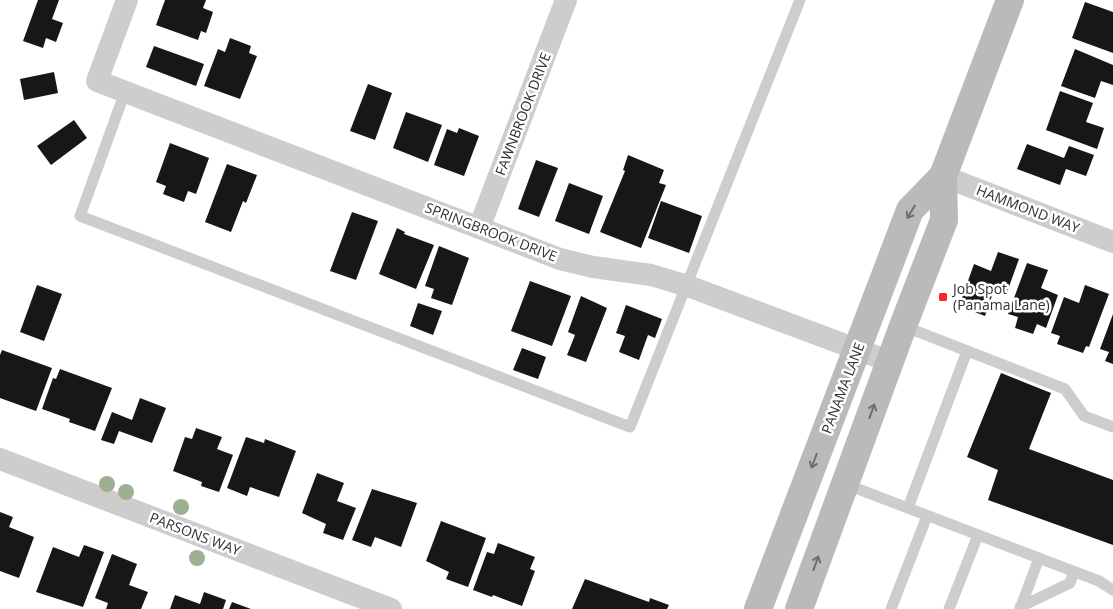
<svg xmlns="http://www.w3.org/2000/svg" width="1113" height="609" viewBox="0 0 1113 609" font-family="'Open Sans',sans-serif">
<rect width="100%" height="100%" fill="#fff"/>
<g fill="#171717">
<polygon points="38,0 59,0 52,19 63,23 56,42 46,38 43,48 23,41"/>
<polygon points="165,0 206,0 203,8 213,12 206,33 201,31 198,40 156,25"/>
<polygon points="1085,2 1113,12 1113,53 1072,38"/>
<polygon points="230,38 251,46 249,53 257,56 240,99 204,86 218,49 225,52"/>
<polygon points="154,46 204,64 196,86 146,67"/>
<polygon points="1075,49 1113,65 1113,85 1101,81 1095,98 1061,86"/>
<polygon points="54,72 58,93 24,100 20,79"/>
<polygon points="368,84 392,93 375,140 350,131"/>
<polygon points="1060,91 1093,103 1086,122 1104,128 1097,149 1046,130"/>
<polygon points="406,112 442,125 428,162 393,148"/>
<polygon points="74,120 87,138 51,165 37,146"/>
<polygon points="459,128 479,136 464,176 434,165 447,129 457,133"/>
<polygon points="170,143 209,158 196,194 188,191 184,202 163,194 166,186 156,182"/>
<polygon points="1027,144 1064,158 1069,146 1094,155 1086,176 1066,169 1060,185 1017,169"/>
<polygon points="628,155 664,170 659,183 666,185 641,248 600,232 625,171 623,170"/>
<polygon points="536,160 558,168 539,217 518,209"/>
<polygon points="227,164 257,175 246,203 243,201 231,232 205,222"/>
<polygon points="569,183 603,196 589,234 555,221"/>
<polygon points="661,201 702,216 689,253 648,238"/>
<polygon points="352,212 378,221 356,280 330,271"/>
<polygon points="397,228 405,232 404,234 434,245 416,289 379,274"/>
<polygon points="439,246 469,258 452,305 431,298 434,289 425,286"/>
<polygon points="998,252 1019,259 1006,295 994,290 985,316 959,306 974,264 991,271"/>
<polygon points="1027,263 1048,270 1041,288 1058,295 1046,328 1037,324 1033,334 1015,328 1018,317 1008,314"/>
<polygon points="530,281 571,296 552,346 511,331"/>
<polygon points="37,285 62,294 44,341 20,332"/>
<polygon points="1085,285 1109,294 1089,347 1086,346 1083,353 1057,344 1060,336 1051,333 1064,297 1079,303"/>
<polygon points="581,296 607,308 586,362 567,355 575,335 568,332"/>
<polygon points="418,303 442,311 433,335 410,326"/>
<polygon points="626,305 662,319 655,338 648,335 639,360 619,352 625,336 616,333"/>
<polygon points="1113,314 1113,364 1105,361 1109,352 1100,349"/>
<polygon points="522,348 546,357 538,379 513,370"/>
<polygon points="2,350 52,368 36,411 0,398 0,355"/>
<polygon points="60,369 112,388 95,431 69,422 70,419 42,409 53,378 56,379"/>
<polygon points="1001,373 1051,393 1029,449 1113,480 1113,545 988,500 998,470 967,457"/>
<polygon points="140,398 166,408 152,443 119,431 114,444 101,440 112,412 132,420"/>
<polygon points="196,428 222,437 217,449 233,455 219,492 201,486 202,482 173,471 185,437 192,439"/>
<polygon points="246,437 264,443 265,439 296,451 279,497 250,487 247,496 227,488"/>
<polygon points="317,473 344,483 337,501 356,508 343,540 323,533 326,524 302,513"/>
<polygon points="372,489 417,503 401,547 375,537 371,547 352,540"/>
<polygon points="0,512 13,517 9,527 34,537 19,578 0,571"/>
<polygon points="441,521 486,538 468,587 446,579 449,572 426,561"/>
<polygon points="498,543 535,557 530,569 535,571 522,606 493,595 492,597 473,590 487,552 494,554"/>
<polygon points="84,545 104,552 83,607 36,592 53,547 79,557"/>
<polygon points="112,554 137,564 129,585 148,592 141,609 106,609 108,603 95,598"/>
<polygon points="585,579 649,602 650,598 669,605 667,609 572,609"/>
<polygon points="204,592 226,600 223,609 170,609 175,595 200,604"/>
<polygon points="232,602 251,609 229,609"/>
</g>
<g fill="none" stroke-linecap="round" stroke-linejoin="round">
<g stroke="#cdcdcd" stroke-width="11">
<polyline points="125,92 80,216 630,427 800,0"/>
<polyline points="903,326 1065,389 1084,416 1113,427"/>
<polyline points="845,484 1099,581 1113,590"/>
<polyline points="908,508 967,351"/>
<polyline points="1020,607 1070,583 1074,572"/>
<polyline points="891,609 927,516"/>
<polyline points="949,609 978,535"/>
<polyline points="1020,609 1039,558"/>
</g>
<g stroke="#cdcdcd" stroke-width="22">
<polyline points="127,0 97,81 560,259 593,267 651,275 688,286 891,362"/>
<polyline points="943,176 1113,242"/>
<polyline points="479,228 566,0"/>
<polyline points="0,459 391,609"/>
</g>
<g stroke="#bababa" stroke-width="28">
<polyline points="758,609 910,210 943,176"/>
<polyline points="799,609 903,326 944,220 943,176 1010,0"/>
</g>
</g>
<g fill="#9eb092">
<circle cx="107" cy="484" r="8"/>
<circle cx="126" cy="492" r="8"/>
<circle cx="181" cy="507" r="8"/>
<circle cx="197" cy="558" r="8"/>
</g>
<defs><path id="oneway-shaft" d="M-6 0H5M1.5-3L5.5 0L1.5 3" fill="none" stroke-width="1.6" stroke-linecap="round" stroke-linejoin="round" transform="scale(1.25)"/></defs>
<g stroke="#6e6e6e">
<use href="#oneway-shaft" transform="translate(911 212) rotate(121)"/>
<use href="#oneway-shaft" transform="translate(872 411) rotate(-70)"/>
<use href="#oneway-shaft" transform="translate(814 461) rotate(111)"/>
<use href="#oneway-shaft" transform="translate(816 563) rotate(-70)"/>
</g>
<rect fill="#f32826" stroke="#fff" stroke-width="2" x="938" y="292" width="10" height="10" rx="2.5"/>
<g text-anchor="middle" stroke-width="5" stroke-linejoin="round" paint-order="stroke">
<g font-size="14" fill="#303030" stroke="#fff">
<text transform="translate(523 114) rotate(-69)" y="5">FAWNBROOK DRIVE</text>
<text transform="translate(1028 209) rotate(21)" y="5">HAMMOND WAY</text>
<text transform="translate(491 232) rotate(21)" y="5">SPRINGBROOK DRIVE</text>
<text transform="translate(843 388) rotate(-69)" y="5">PANAMA LANE</text>
<text transform="translate(195 534) rotate(21)" y="5">PARSONS WAY</text>
</g>
<g font-size="14" fill="#303030" stroke="#fff" text-anchor="start">
<text x="953" y="294">Job Spot<tspan x="953" dy="16">(Panama Lane)</tspan></text>
</g>
</g>
</svg>
